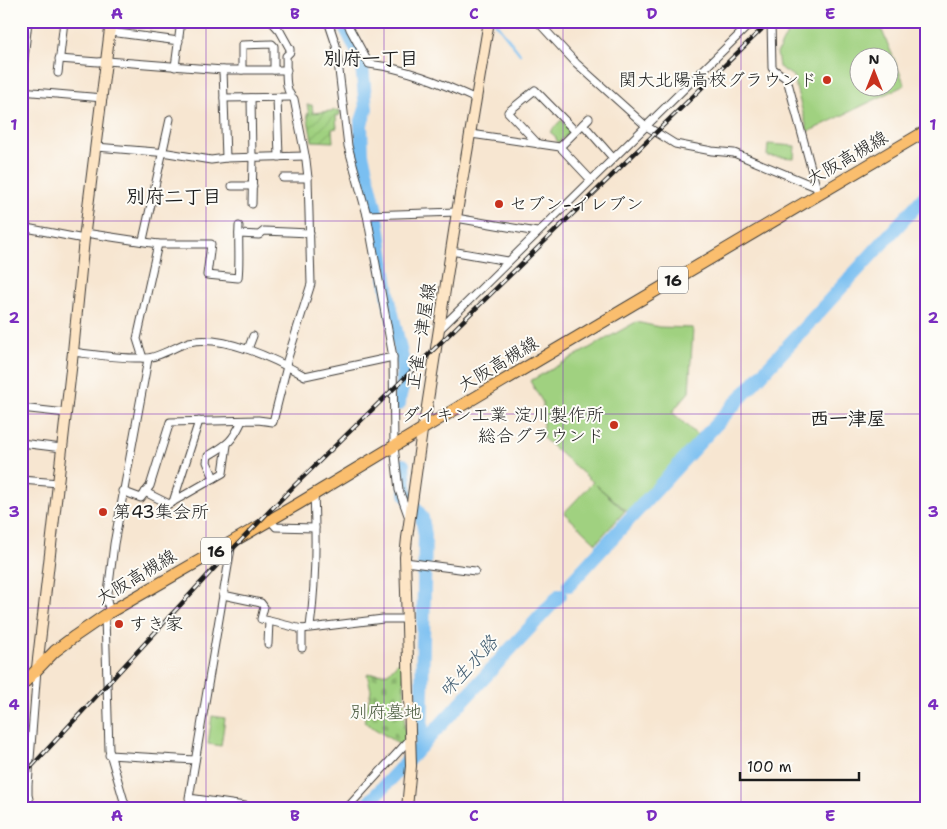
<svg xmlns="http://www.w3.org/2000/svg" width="947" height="829" viewBox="0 0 947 829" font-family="'Shantell Sans','Klee One',sans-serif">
<defs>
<pattern id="cemetery-stones" width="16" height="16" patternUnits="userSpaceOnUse" patternTransform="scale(1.25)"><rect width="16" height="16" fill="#a0d180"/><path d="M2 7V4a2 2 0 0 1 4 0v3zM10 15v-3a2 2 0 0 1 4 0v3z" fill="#89b36e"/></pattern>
<pattern id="garden-furrows" width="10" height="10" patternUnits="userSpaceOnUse" patternTransform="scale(1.25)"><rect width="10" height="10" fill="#a0d180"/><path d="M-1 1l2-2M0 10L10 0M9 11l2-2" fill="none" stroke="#89b36e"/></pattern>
</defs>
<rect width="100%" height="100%" fill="#fdfcf7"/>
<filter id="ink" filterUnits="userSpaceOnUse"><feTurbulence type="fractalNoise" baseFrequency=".02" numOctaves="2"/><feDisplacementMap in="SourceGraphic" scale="10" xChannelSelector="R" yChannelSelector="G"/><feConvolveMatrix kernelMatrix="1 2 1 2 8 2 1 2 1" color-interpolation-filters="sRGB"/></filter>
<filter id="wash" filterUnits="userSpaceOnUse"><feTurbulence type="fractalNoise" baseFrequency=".0096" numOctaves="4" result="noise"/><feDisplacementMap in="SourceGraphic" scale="20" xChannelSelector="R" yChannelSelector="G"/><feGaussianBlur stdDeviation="1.12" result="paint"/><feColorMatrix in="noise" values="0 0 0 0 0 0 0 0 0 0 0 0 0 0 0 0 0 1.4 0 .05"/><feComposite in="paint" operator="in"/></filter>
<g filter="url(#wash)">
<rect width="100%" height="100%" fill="#f7e6d1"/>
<polygon fill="url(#cemetery-stones)" stroke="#5e764e" points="399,661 402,661 404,664 405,739 400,745 364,722 371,690 367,674 388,673"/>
<g fill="#a0d180" stroke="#5e764e" fill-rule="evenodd">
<path d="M789,21H878L905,85L808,132L793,76L779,67L777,53L786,36ZM860,58H890V88H860Z"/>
<polygon points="561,120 569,127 569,133 558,143 555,136 550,132"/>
<polygon points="768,144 795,146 794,158 767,156"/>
<polygon points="636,322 659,327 693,328 689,392 672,412 699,437 628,512 596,485 625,511 596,543 564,513 593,482 543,438 543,403 530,381"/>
<polygon points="212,716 225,718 221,746 208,744"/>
</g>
<polygon fill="url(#garden-furrows)" stroke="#5e764e" points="307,105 312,105 313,113 340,110 340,115 336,116 337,128 332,129 333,142 312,141 307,114 309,114"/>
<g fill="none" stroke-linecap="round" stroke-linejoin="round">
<polyline stroke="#7abff1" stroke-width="2.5" points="495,22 520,54"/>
<g stroke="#7abff1" stroke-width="14">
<polyline points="342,21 361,58 362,65 366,109 361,124 362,154 376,211 389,300 402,358 403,385 400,395 399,404"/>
<polyline points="403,465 406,494 422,518 425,535 421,746"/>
<polyline points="569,585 926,195"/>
<polyline points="364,808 560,595"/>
</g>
</g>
</g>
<g filter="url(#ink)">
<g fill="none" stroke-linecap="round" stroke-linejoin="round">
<defs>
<g id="street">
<path d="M271,21L280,31L290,49V52L286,56C287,69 283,90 294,99L306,160L308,178L311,284L286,364"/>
<polyline points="328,21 336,45 348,146 367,215 393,357 394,446 399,490 409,518"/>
<path d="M347,21L350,29L369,64C409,69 440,83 476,99"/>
<polyline points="537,21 576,63 646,126 675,144 712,151 734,153 816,187"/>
<polyline points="771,21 772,68 787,79 817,190"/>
<polyline points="381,23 381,21"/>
<polyline points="110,32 179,41"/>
<polyline points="59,59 98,62 107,61 223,70 287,70"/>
<polyline points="175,67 181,21"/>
<polyline points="223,70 226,158 305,156"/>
<polyline points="242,70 242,45 272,44 274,46 274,70"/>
<polyline points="58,73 64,21"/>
<polyline points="21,87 28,21"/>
<polyline points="21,91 103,98"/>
<polyline points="224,98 291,97"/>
<polyline points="251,98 252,157"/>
<polyline points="277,98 279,157"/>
<polyline points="583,124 613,158"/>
<polyline points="471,134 560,147 589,118"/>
<polyline points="538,144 508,112 535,90 575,131"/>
<polyline points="96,147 168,153 211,160 226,158"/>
<polyline points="560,147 591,180"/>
<polyline points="283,178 308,178"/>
<polyline points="232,186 253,186"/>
<polyline points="252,204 253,157"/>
<polyline points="367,215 457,212"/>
<polyline points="456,218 537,232"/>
<polyline points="21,227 84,239"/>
<path d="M85,233L158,244H211L207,275L238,278C240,261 238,244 239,226"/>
<polyline points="239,234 259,235 264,231 310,233"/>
<polyline points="143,240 170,119"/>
<polyline points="451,251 508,261"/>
<polyline points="439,330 753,21"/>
<polyline points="248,349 253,336"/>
<path d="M73,352C97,355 122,359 146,358C158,358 176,346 189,342C223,334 275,359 305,376L393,357"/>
<polyline points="143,358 137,339 158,244"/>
<polyline points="21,408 66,413"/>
<polyline points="21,443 62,448"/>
<path d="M214,478L207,462L208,456C228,444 232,442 242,421"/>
<polyline points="21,480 59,483"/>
<polyline points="122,491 141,498 150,486 170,422 258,420 273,422 287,366"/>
<polyline points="145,492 169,504 223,473 227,445"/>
<polyline points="173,502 199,421"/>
<polyline points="270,520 276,527 315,528"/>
<polyline points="232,542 189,798 259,808"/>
<polyline points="405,562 475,571"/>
<polyline points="223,595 261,603 264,607 261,619 302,629 383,619 406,619"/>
<polyline points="110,612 107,601 114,544 148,359"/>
<polyline points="105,616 109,750 126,808"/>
<path d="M310,627C316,583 316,539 314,494"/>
<polyline points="268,644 269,621"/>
<polyline points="302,648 302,629"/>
<polyline points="109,755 195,760"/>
<polyline points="31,808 28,795 28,785 37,669"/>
<polyline points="347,808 410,739"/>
</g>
<g id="secondary">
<polyline points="37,668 73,352 84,239 111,21"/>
<polyline points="407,808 411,766 405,557 407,538 422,431 426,413 457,212 489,21"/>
</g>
<polyline id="primary" points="21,686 55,651 75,636 110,612 298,504 459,407 926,131"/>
</defs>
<use href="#street" stroke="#3d3a37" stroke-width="9"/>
<use href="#secondary" stroke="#3d3a37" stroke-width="12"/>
<use href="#primary" stroke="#3d3a37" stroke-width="13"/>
<use href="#street" stroke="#fff" stroke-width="7"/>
<use href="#secondary" stroke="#fde5c5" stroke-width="10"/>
<use href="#primary" stroke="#fabe6e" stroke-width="11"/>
<defs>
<polyline id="rail" points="21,778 219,563 294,486 770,21"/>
</defs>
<use href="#rail" stroke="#1c1c1c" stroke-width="4.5"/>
<use href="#rail" stroke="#fdfcf7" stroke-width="2.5" stroke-dasharray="8" stroke-linecap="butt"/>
</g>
</g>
<path fill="none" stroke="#7b2cbf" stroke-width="1" stroke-opacity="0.55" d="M206,21V808M384,21V808M563,21V808M741,21V808M21,221H926M21,414H926M21,608H926"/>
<g fill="#c8321e" stroke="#fdfcf7" stroke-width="2">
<circle cx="827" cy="80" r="5"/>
<circle cx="499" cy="204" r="5"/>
<circle cx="614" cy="425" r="5"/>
<circle cx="103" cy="512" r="5"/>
<circle cx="119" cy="624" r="5"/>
</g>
<g text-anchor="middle" stroke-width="4" stroke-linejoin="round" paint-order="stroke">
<g fill="#fdfcf7" stroke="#605f5e" stroke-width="1">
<rect x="658" y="266.5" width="30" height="27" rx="4"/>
<rect x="201" y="537.5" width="30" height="27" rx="4"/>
</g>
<g font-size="16" font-weight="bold" fill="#1c1c1c">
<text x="673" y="286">16</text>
<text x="216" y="557">16</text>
</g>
<g font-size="18" fill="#1c1c1c" stroke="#fdfcf7" text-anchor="start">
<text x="817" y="86" text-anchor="end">関大北陽高校グラウンド</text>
<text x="509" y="210">セブン-イレブン</text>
<text x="604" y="421" text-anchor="end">ダイキン工業 淀川製作所<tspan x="604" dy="21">総合グラウンド</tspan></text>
<text x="113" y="518">第43集会所</text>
<text x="129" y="630">すき家</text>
</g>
<g font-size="18" fill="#1c1c1c" stroke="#fdfcf7">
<text transform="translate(847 158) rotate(-30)" y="6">大阪高槻線</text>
<text transform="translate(421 336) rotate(-81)" y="6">正雀一津屋線</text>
<text transform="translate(498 364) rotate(-31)" y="6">大阪高槻線</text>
<text transform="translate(136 577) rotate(-31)" y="6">大阪高槻線</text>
</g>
<g font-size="18" fill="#4a5b3f" stroke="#fdfcf7">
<text x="386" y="718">別府墓地</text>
</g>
<g font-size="19" font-weight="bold" fill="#1c1c1c" stroke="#fdfcf7">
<text x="371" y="65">別府一丁目</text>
<text x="174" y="203">別府二丁目</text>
<text x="848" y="425">西一津屋</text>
</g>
<g font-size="19" font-style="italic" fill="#425d71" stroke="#fdfcf7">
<text transform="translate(468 666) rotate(-47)" y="7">味生水路</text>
</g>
</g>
<rect width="947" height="829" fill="none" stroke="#fdfcf7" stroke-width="55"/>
<g transform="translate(874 72)"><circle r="24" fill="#fdfcf7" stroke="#a3a29f"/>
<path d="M0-4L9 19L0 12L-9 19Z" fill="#c8321e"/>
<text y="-8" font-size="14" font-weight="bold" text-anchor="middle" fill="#1c1c1c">N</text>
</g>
<path d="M740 772v8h119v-8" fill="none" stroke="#1c1c1c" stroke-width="2.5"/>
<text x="747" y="772" font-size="15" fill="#1c1c1c" stroke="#fdfcf7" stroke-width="4" paint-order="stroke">100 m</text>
<rect x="28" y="28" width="892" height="774" fill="none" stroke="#7b2cbf" stroke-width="2"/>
<g font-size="16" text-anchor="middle" font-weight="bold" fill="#7b2cbf">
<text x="117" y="19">A</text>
<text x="295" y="19">B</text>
<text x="474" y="19">C</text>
<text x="652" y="19">D</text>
<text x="830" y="19">E</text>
<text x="14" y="130">1</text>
<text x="933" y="130">1</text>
<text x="14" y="323">2</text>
<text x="933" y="323">2</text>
<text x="14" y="517">3</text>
<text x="933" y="517">3</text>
<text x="14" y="710">4</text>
<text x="933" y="710">4</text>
<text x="117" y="821">A</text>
<text x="295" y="821">B</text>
<text x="474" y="821">C</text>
<text x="652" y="821">D</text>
<text x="830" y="821">E</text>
</g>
</svg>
